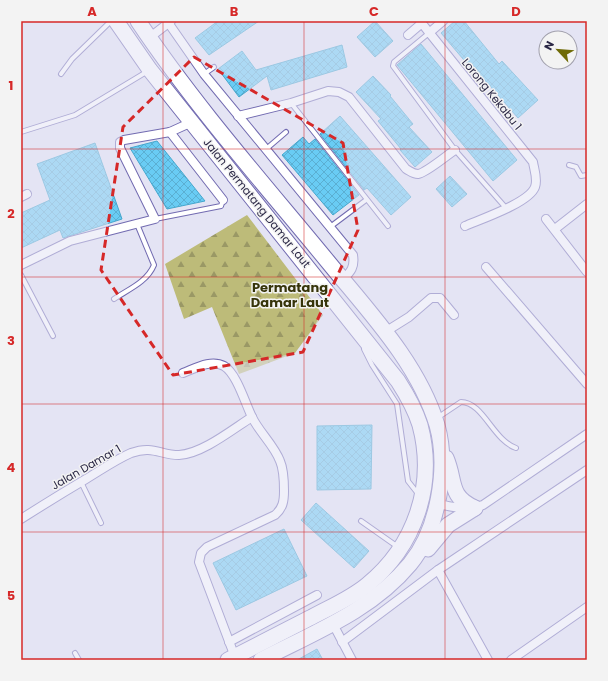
<svg xmlns="http://www.w3.org/2000/svg" width="608" height="681" viewBox="0 0 608 681" font-family="Poppins,sans-serif">
<defs>
<pattern id="forest-firs" width="22" height="20" patternUnits="userSpaceOnUse"><rect width="22" height="20" fill="#bdbb79"/><path d="M5 1l3.5 6h-7zM16 11l3.5 6h-7z" fill="#9a9865"/></pattern>
<pattern id="building-cross-hatch" width="8" height="8" patternUnits="userSpaceOnUse"><rect width="8" height="8" fill="#69ccf4"/><path d="M0 0l8 8M0 8l8-8" fill="none" stroke="#5bafd2"/></pattern>
</defs>
<rect width="100%" height="100%" fill="#e4e4f4"/>
<polygon fill="url(#forest-firs)" points="247,215 323,315 295,353 239,374 212,307 184,319 165,264"/>
<g fill="url(#building-cross-hatch)" stroke="#45a7cd">
<polygon points="218,21 259,21 209,55 195,38"/>
<polygon points="375,21 393,41 375,57 357,37"/>
<polygon points="455,21 464,21 499,64 502,61 538,100 518,118 476,70 474,72 441,33"/>
<polygon points="421,44 517,160 493,181 397,65"/>
<polygon points="342,45 347,67 271,90 267,76 239,97 218,69 242,51 256,70"/>
<polygon points="373,76 391,95 390,96 413,124 409,127 432,152 415,167 400,150 401,149 378,121 381,119 356,92"/>
<polygon points="340,116 411,197 391,215 367,188 364,190 320,134"/>
<polygon points="303,137 309,144 315,139 359,195 333,215 282,155"/>
<polygon points="157,141 205,201 167,209 130,148"/>
<polygon points="95,143 122,219 63,238 60,230 21,248 21,213 50,200 37,164"/>
<polygon points="450,176 467,194 452,207 436,189"/>
<polygon points="372,425 371,489 317,490 317,426"/>
<polygon points="316,503 369,551 354,568 301,520"/>
<polygon points="284,529 307,576 236,610 213,563"/>
<polygon points="317,649 323,660 297,660"/>
</g>
<g fill="none" stroke-linecap="round" stroke-linejoin="round">
<defs>
<g id="lane">
<polyline points="429,33 394,62 393,66 455,150 506,208"/>
<polyline points="61,74 72,59 111,21"/>
<polyline points="204,74 214,67"/>
<polyline points="291,103 388,226"/>
<polyline points="21,132 75,115 148,71"/>
<polyline points="265,150 286,132"/>
<polyline points="569,165 576,167 581,176 587,175"/>
<polyline points="155,219 221,206 223,200"/>
<polyline points="330,227 366,200"/>
<polyline points="21,275 53,336"/>
<path d="M114,299C129,289 147,282 154,265L137,224"/>
<polyline points="364,349 372,365 397,404 408,481 419,495"/>
<path d="M437,418L461,402C483,402 493,440 516,448"/>
<polyline points="81,482 101,523"/>
<polyline points="361,521 398,547"/>
<polyline points="75,653 79,660"/>
</g>
<g id="street">
<path d="M167,21L204,74L353,255C355,267 351,272 342,280"/>
<path d="M420,21L533,162C534,169 538,179 535,187C529,203 481,219 465,226"/>
<polyline points="429,33 443,21"/>
<polyline points="408,35 422,23"/>
<polyline points="149,38 171,21"/>
<path d="M238,116L291,103L328,91L339,92L349,97L406,169C410,171 413,174 418,174C426,173 447,155 455,150"/>
<polyline points="170,132 223,200"/>
<polyline points="21,197 27,194"/>
<polyline points="546,219 587,272"/>
<polyline points="555,229 587,204"/>
<polyline points="21,265 70,241 155,219 120,148 120,142 124,140 170,132 192,122"/>
<polyline points="486,267 587,384"/>
<polyline points="385,332 409,317 431,298 440,298 454,315"/>
<path d="M183,373C196,368 211,359 224,366C237,374 245,403 252,417C259,432 274,445 280,461C284,470 284,481 284,491C284,501 283,508 275,515L207,547L201,553L199,562L235,657"/>
<path d="M435,503C451,507 467,511 483,505L587,434"/>
<path d="M21,519C43,505 64,492 86,479C101,470 115,460 131,453C153,445 160,455 179,455C202,454 233,429 252,417"/>
<polyline points="438,570 488,660"/>
<polyline points="333,624 352,660"/>
<polyline points="229,642 317,595"/>
<polyline points="342,642 438,570 587,470"/>
<polyline points="511,660 587,607"/>
</g>
<g id="highway">
<path d="M116,21L150,70L398,381C407,395 415,409 420,425C436,485 415,546 367,585C350,599 330,607 312,617C284,631 256,646 228,660"/>
<path d="M138,21C195,106 264,184 329,263C369,312 418,363 437,425C449,468 438,530 410,564C371,611 313,633 261,660"/>
<path d="M446,458C456,481 448,496 475,508"/>
<polyline points="428,549 448,525 475,508"/>
</g>
</defs>
<use href="#lane" stroke="#726bb1" stroke-width="6"/>
<use href="#street" stroke="#726bb1" stroke-width="10"/>
<use href="#highway" stroke="#726bb1" stroke-width="17"/>
<use href="#lane" stroke="#fff" stroke-width="4"/>
<use href="#street" stroke="#fff" stroke-width="8"/>
<use href="#highway" stroke="#fff" stroke-width="15"/>
</g>
<path d="M0 0H608V681H0ZM194,57L343,143L358,230L303,352L173,375L101,270L123,127Z" fill="#e4e4f4" fill-opacity=".55" fill-rule="evenodd"/>
<path fill="none" stroke="#d62828" stroke-width="3" stroke-dasharray="8 5" stroke-linejoin="round" d="M194,57L343,143L358,230L303,352L173,375L101,270L123,127Z"/>
<path fill="none" stroke="#d62828" stroke-width="1" stroke-opacity="0.55" d="M163,21V660M304,21V660M445,21V660M21,149H587M21,277H587M21,404H587M21,532H587"/>
<g text-anchor="middle" stroke-width="3" stroke-linejoin="round" paint-order="stroke">
<g font-size="11" fill="#292644" stroke="#f3f3f3">
<text transform="translate(492 94) rotate(51)" y="4">Lorong Kekabu 1</text>
<text transform="translate(257 203) rotate(51)" y="4">Jalan Permatang Damar Laut</text>
<text transform="translate(86 467) rotate(-30)" y="4">Jalan Damar 1</text>
</g>
<g font-size="13" font-weight="bold" fill="#36340a" stroke="#f3f3f3">
<text x="290" y="292">Permatang<tspan x="290" dy="15">Damar Laut</tspan></text>
</g>
</g>
<rect width="608" height="681" fill="none" stroke="#f3f3f3" stroke-width="44"/>
<g transform="translate(558 50) rotate(296)"><circle r="19" fill="#f3f3f3" stroke="#a2a1ad"/>
<path d="M0-3L7 15L0 10L-7 15Z" fill="#6f6b07"/>
<text y="-6" font-size="11" font-weight="bold" text-anchor="middle" fill="#292644">N</text>
</g>
<rect x="22" y="22" width="564" height="637" fill="none" stroke="#d62828" stroke-width="1.5"/>
<g font-size="13" text-anchor="middle" font-weight="bold" fill="#d62828">
<text x="92" y="16">A</text>
<text x="234" y="16">B</text>
<text x="374" y="16">C</text>
<text x="516" y="16">D</text>
<text x="11" y="90">1</text>
<text x="11" y="218">2</text>
<text x="11" y="345">3</text>
<text x="11" y="472">4</text>
<text x="11" y="600">5</text>
</g>
</svg>
